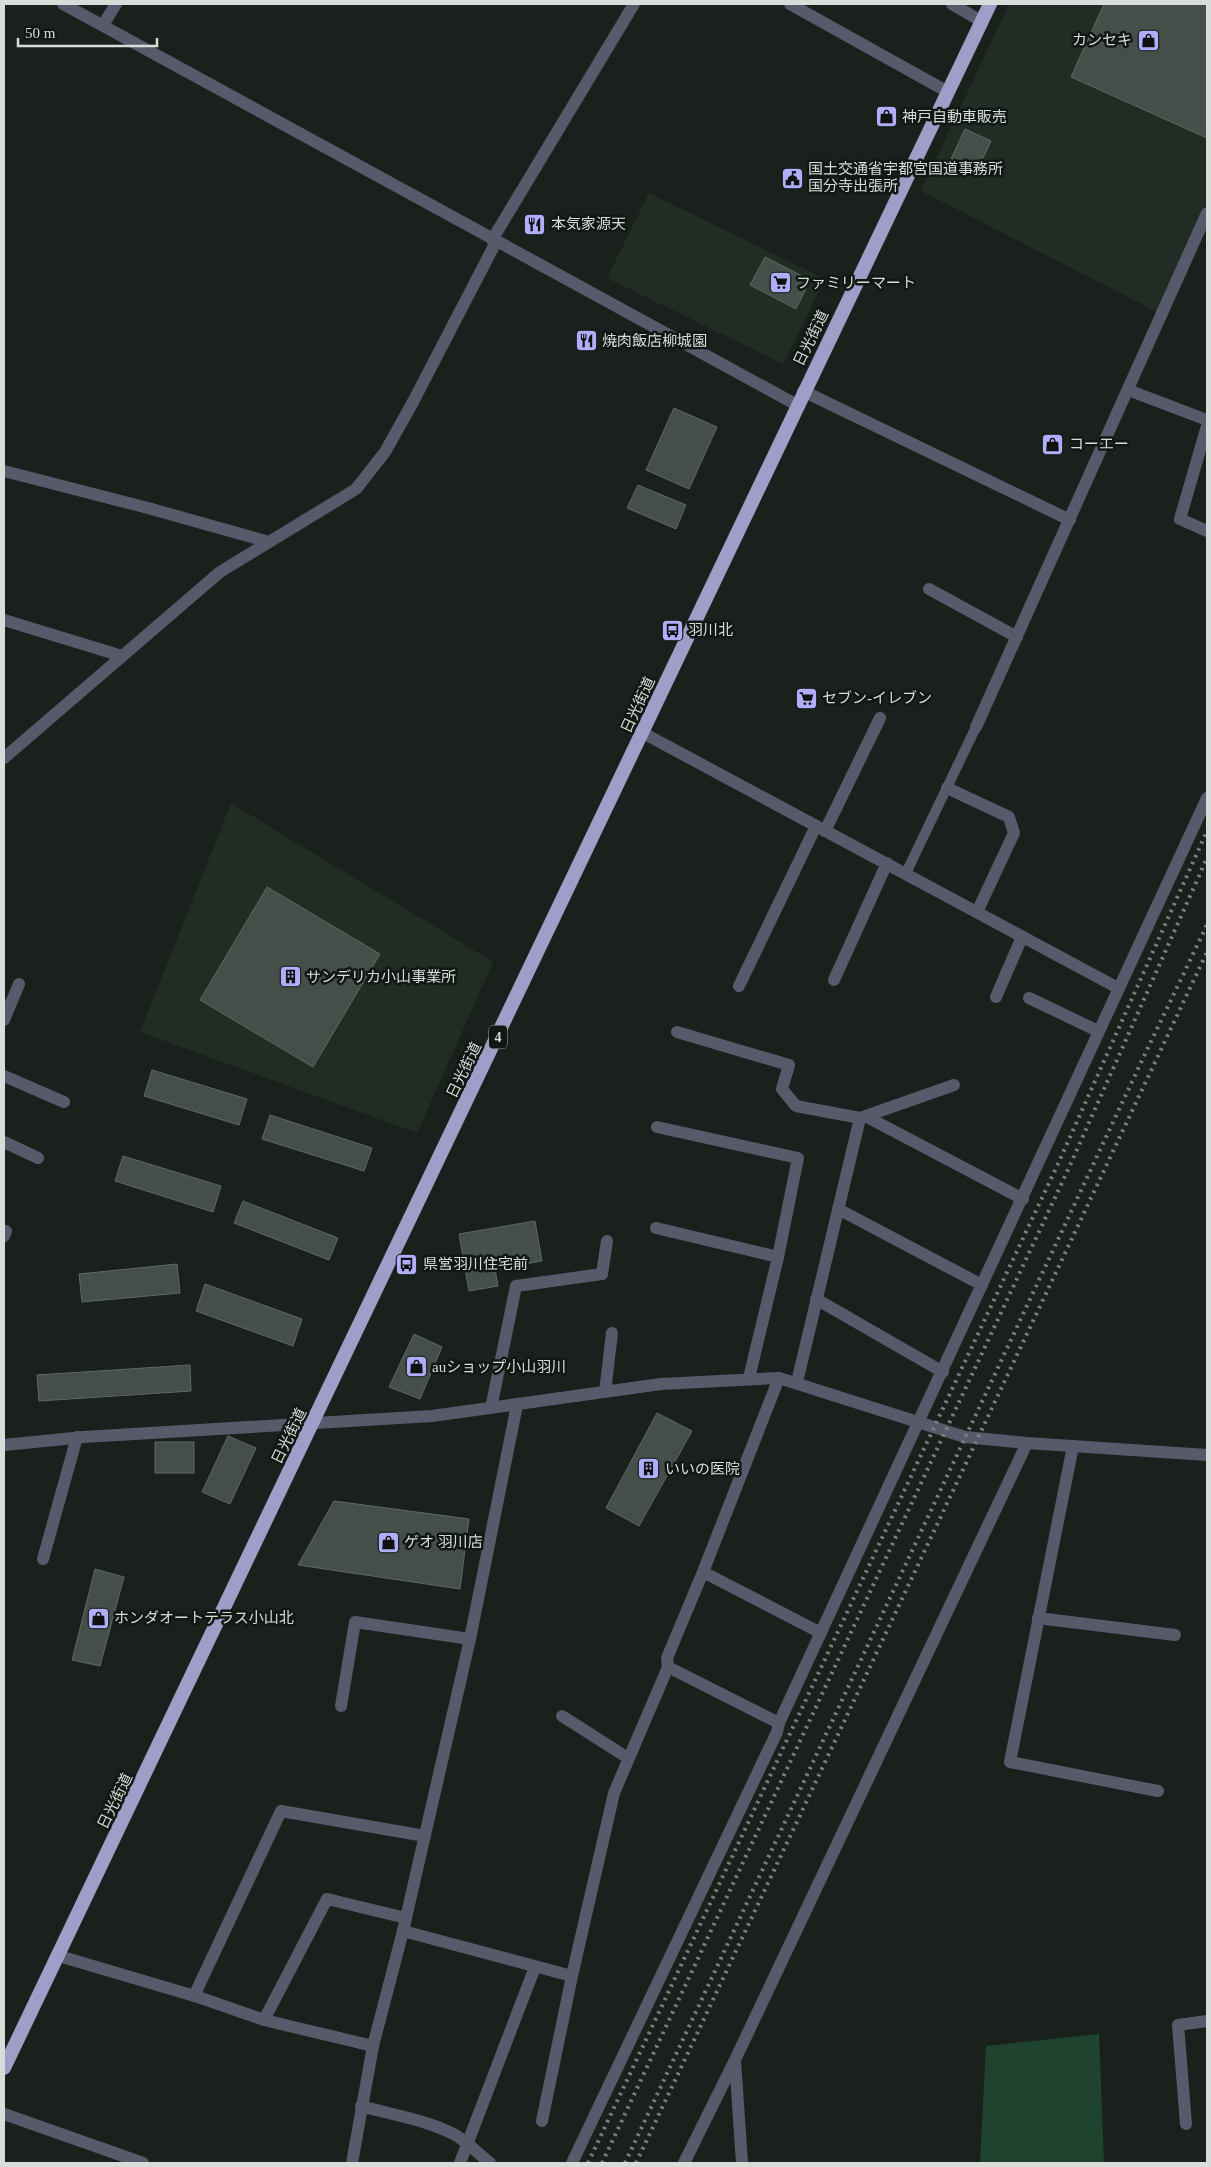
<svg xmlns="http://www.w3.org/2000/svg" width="1211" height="2167" viewBox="0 0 1211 2167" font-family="'Times New Roman','Noto Sans JP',serif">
<rect width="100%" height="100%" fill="#1a211d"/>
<g fill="#202c24">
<polygon points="1009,4 1207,4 1207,199 1157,312 921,191"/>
<polygon points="649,193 825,279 783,364 607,278"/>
<polygon points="231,803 493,962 417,1133 140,1032"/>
</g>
<polygon fill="#1f432e" points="1099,2034 1104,2163 980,2163 986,2046"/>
<g fill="#464e49" stroke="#606863">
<polygon points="1104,4 1207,4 1207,138 1071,77"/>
<polygon points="965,129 991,141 977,171 951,159"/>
<polygon points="765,257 810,280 796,309 750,285"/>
<polygon points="674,408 717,427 689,489 646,470"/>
<polygon points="638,485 686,505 676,529 627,508"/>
<polygon points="267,887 380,954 313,1067 200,1000"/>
<polygon points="152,1070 247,1099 239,1125 144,1096"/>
<polygon points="270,1115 372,1148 364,1171 262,1139"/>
<polygon points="123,1156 221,1186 213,1212 115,1181"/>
<polygon points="243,1201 338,1238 329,1260 234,1223"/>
<polygon points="535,1221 542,1261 495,1269 498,1286 469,1291 459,1234"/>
<polygon points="177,1264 180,1293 82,1302 79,1274"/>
<polygon points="205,1284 302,1319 293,1346 196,1311"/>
<polygon points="414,1334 442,1347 420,1399 389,1387"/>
<polygon points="190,1365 191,1391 39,1401 37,1375"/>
<polygon points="657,1413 692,1431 639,1526 606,1508"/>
<polygon points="228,1436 256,1448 230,1504 202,1492"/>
<rect x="155" y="1442" width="39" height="31"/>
<polygon points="334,1501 469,1519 460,1589 298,1565"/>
<polygon points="95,1569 124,1577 100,1666 72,1660"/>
</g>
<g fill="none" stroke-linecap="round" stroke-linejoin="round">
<polyline stroke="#59596c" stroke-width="10" points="906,873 976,727"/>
<g stroke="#59596c" stroke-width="12">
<polyline points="790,4 948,92"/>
<polyline points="952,4 981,21"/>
<polyline points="103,25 116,4"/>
<polyline points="492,240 634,4"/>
<polyline points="1128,390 1207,420"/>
<polyline points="803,391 1070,520"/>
<polyline points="413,402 496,242"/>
<polyline points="1207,426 1180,519 1207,531"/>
<polyline points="4,471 148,508 269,542"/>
<polyline points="929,589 1017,637"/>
<polyline points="4,620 122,656"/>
<polyline points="976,727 1207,213"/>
<polyline points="643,733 1118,988"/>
<polyline points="947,788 1009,817 1014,833 977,912"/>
<polyline points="825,831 880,718"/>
<polyline points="834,980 887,863"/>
<polyline points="739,986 816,826"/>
<polyline points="996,997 1022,937"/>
<polyline points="1029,998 1098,1031"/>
<polyline points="4,1020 19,984"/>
<polyline points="677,1032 789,1065 782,1089 796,1106 860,1118 797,1382"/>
<polyline points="4,1076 64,1102"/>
<polyline points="863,1117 954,1085"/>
<polyline points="867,1117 1023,1199"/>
<polyline points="657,1127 798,1158 778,1257 749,1378"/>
<polyline points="4,1142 38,1158"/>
<polyline points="838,1209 982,1285"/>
<polyline points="656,1228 778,1257"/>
<polyline points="4,1236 6,1231"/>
<polyline points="816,1299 943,1372"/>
<polyline points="605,1392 612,1333"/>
<polyline points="491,1408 516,1286 602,1274 607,1241"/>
<polyline points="4,1445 84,1437 432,1416 661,1384 779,1378 965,1437 1027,1443 1207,1455"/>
<polyline points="1073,1446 1010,1762 1158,1791"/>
<polyline points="43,1559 77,1437"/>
<polyline points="703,1572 821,1633"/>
<polyline points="1038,1618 1175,1635"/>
<polyline points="668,1667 779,1723"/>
<polyline points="341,1706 355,1622 470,1639"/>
<polyline points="562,1716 628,1758"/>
<polyline points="403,1931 572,1976"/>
<polyline points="59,1956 198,1997 264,2020 373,2046"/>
<polyline points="194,1996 281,1811 425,1836"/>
<polyline points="264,2020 327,1899 406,1918"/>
<path d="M361,2106C392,2115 429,2120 457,2136C469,2144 479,2154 490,2163"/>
<polyline points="4,2114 143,2163"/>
<polyline points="542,2121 572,1976 614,1793 668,1667 667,1658 703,1572 779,1378"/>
<polyline points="1186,2124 1178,2025 1207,2021"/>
<polyline points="352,2163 373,2046 403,1931 470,1639 517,1405"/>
<polyline points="460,2163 535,1967"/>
<polyline points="572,2163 777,1732 779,1723 1207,798"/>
<polyline points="684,2163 735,2060"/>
<polyline points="742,2163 735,2060 1027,1443"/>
</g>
<g stroke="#59596c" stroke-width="12">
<polyline points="63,4 797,405"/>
<polyline points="4,758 220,572 356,489 385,452 413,402"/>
</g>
<polyline stroke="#9e9ec8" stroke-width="14" points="4,2068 990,4"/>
<g stroke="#7a807c" stroke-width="4" stroke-dasharray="2.5 5" stroke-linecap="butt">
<polyline points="588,2163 1057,1166 1207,831"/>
<polyline points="602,2163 1067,1172 1207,858"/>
<polyline points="625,2163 1145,1054 1207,925"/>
<polyline points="636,2163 1207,952"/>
</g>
</g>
<defs>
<symbol id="shop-square" viewBox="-11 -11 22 22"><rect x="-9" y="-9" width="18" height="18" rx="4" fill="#b0aefa" stroke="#111814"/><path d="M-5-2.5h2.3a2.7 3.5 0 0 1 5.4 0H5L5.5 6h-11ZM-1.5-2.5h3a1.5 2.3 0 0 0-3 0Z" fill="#111"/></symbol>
<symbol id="civic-square" viewBox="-11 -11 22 22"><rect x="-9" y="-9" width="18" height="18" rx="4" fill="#b0aefa" stroke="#111814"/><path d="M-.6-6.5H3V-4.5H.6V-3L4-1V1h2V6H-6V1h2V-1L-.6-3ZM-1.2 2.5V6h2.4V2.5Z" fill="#111"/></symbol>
<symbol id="restaurant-square" viewBox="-11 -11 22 22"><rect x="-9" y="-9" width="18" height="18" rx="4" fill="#b0aefa" stroke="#111814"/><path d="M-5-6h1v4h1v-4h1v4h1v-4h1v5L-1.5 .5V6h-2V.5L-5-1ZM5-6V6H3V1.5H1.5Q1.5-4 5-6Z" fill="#111"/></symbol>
<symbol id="supermarket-square" viewBox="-11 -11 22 22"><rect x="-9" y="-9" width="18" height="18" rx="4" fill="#b0aefa" stroke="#111814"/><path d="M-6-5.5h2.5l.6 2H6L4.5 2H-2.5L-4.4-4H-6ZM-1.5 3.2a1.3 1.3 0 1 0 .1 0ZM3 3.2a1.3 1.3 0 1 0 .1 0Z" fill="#111"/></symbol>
<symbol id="bus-square" viewBox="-11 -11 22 22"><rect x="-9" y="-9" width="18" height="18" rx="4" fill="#b0aefa" stroke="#111814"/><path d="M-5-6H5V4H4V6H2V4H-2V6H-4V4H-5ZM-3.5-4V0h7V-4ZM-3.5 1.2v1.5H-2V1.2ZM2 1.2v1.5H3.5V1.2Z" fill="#111"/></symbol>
<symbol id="building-square" viewBox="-11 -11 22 22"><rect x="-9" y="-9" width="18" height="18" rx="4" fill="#b0aefa" stroke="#111814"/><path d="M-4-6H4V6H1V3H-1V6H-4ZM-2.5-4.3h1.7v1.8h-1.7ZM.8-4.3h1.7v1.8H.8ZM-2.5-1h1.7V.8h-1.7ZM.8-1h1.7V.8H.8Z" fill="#111"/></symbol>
</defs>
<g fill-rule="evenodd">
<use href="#shop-square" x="1136" y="28" width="25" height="25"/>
<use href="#shop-square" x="874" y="104" width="25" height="25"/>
<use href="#civic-square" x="780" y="166" width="25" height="25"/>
<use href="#restaurant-square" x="522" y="212" width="25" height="25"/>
<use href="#supermarket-square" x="768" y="270" width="25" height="25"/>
<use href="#restaurant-square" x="574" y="328" width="25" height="25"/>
<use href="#shop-square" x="1040" y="432" width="25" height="25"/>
<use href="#bus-square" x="660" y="618" width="25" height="25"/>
<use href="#supermarket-square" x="794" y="686" width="25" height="25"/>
<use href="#building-square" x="278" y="964" width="25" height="25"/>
<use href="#bus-square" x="394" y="1252" width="25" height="25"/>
<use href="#shop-square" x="404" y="1354" width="25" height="25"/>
<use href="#building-square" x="636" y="1456" width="25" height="25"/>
<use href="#shop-square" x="376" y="1530" width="25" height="25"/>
<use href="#shop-square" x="86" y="1606" width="25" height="25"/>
</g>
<g text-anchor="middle" stroke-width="5" stroke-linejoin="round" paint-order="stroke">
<rect fill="#111814" stroke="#9da29f" stroke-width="1" x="489" y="1025.5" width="18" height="23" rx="4"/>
<g font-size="14" font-weight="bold" fill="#d9ddda">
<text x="498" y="1042">4</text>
</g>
<g font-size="15" fill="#d9ddda" stroke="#111814" text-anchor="start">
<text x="1132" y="45" text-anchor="end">カンセキ</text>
<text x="902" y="122">神戸自動車販売</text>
<text x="808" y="174">国土交通省宇都宮国道事務所<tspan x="808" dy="17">国分寺出張所</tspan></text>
<text x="551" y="229">本気家源天</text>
<text x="796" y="288">ファミリーマート</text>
<text x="602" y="346">焼肉飯店柳城園</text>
<text x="1069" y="449">コーエー</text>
<text x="688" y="635">羽川北</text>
<text x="822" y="703">セブン-イレブン</text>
<text x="306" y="982">サンデリカ小山事業所</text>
<text x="423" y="1269">県営羽川住宅前</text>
<text x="432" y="1372">auショップ小山羽川</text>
<text x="665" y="1474">いいの医院</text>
<text x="404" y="1547">ゲオ 羽川店</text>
<text x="114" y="1623">ホンダオートテラス小山北</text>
</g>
<g font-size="15" fill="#d9ddda" stroke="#111814">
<text transform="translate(811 338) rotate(-64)" y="5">日光街道</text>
<text transform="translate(638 705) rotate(-65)" y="5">日光街道</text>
<text transform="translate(464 1070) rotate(-64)" y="5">日光街道</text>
<text transform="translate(289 1436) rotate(-64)" y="5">日光街道</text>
<text transform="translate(115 1801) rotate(-64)" y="5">日光街道</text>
</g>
</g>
<rect width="1211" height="2167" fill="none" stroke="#d9ddda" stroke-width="10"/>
<path d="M18 38v8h139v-8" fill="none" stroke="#d9ddda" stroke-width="2.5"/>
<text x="25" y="38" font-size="15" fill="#d9ddda" stroke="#111814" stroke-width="4" paint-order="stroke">50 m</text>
</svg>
